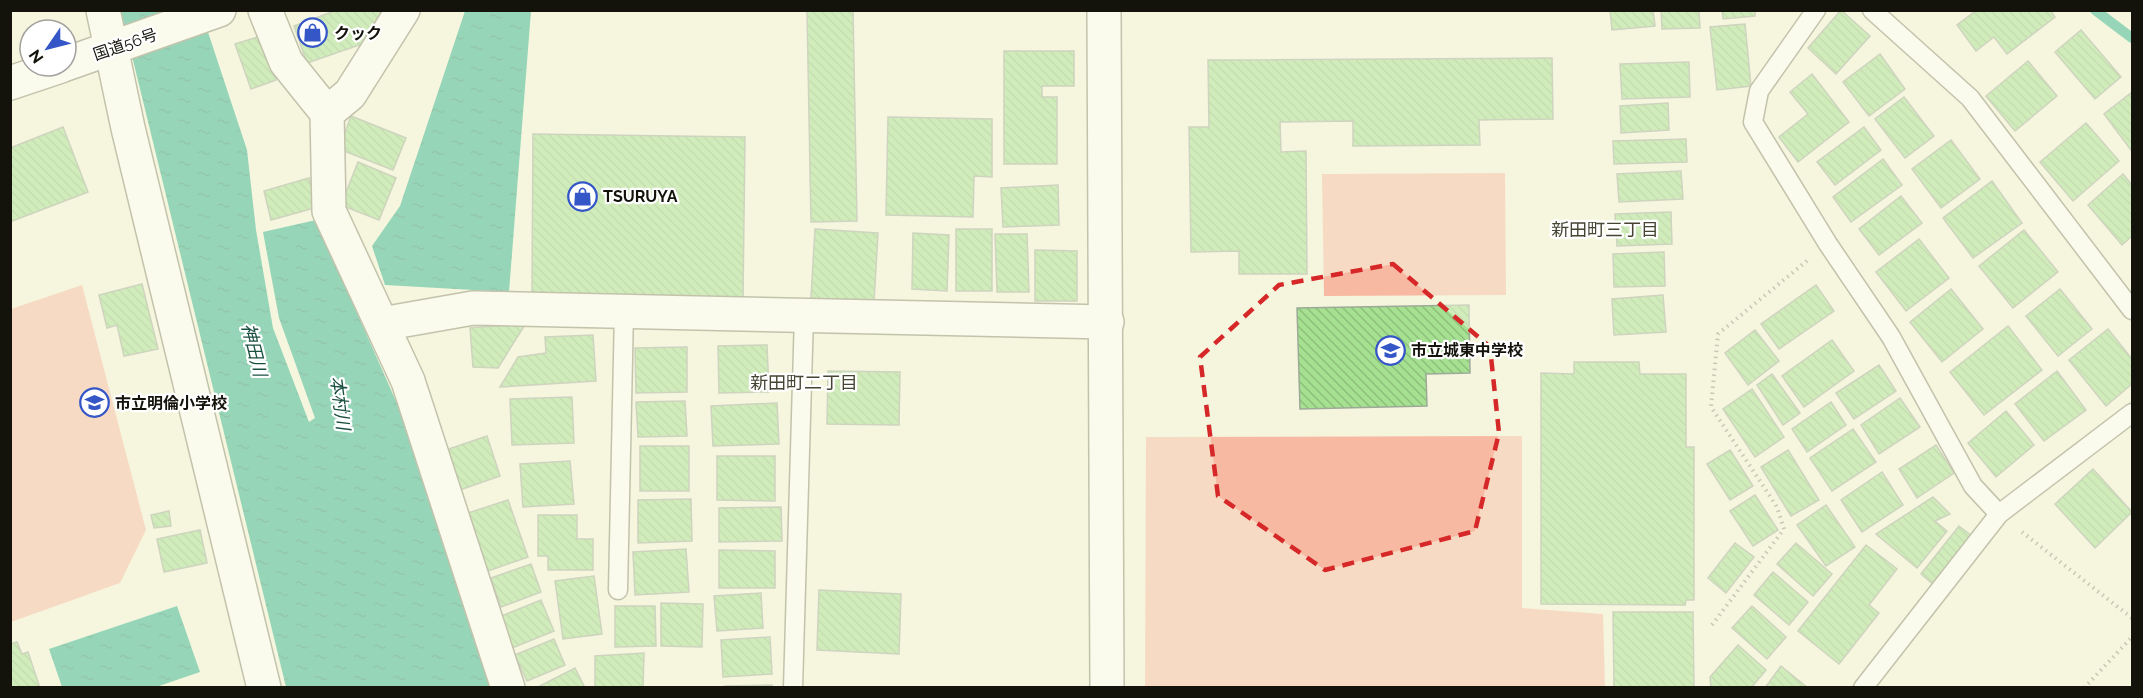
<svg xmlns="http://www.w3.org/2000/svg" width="2143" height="698" viewBox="0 0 2143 698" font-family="Raleway,'Noto Sans JP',sans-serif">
<defs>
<pattern id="water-ripples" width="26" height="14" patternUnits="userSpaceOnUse" patternTransform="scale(1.5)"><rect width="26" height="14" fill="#23ae8a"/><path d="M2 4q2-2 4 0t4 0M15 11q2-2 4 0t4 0" fill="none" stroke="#1d8c6f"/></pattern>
<pattern id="building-back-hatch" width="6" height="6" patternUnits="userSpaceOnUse" patternTransform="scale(1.5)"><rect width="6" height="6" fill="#a5e190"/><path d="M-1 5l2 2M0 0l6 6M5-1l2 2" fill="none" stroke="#8dc07b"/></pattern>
</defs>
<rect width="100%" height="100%" fill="#f5f5de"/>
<g fill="#f8b9a3">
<polygon points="1505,173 1506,295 1324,296 1322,174"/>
<polygon points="82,285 146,530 120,583 11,622 11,309"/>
<polygon points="1522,436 1522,608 1603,614 1605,687 1145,687 1146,437"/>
</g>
<g fill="url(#water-ripples)">
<polygon points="121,11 201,11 247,150 256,230 273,328 309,422 315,418 279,318 263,232 316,220 403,417 498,687 286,687"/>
<polygon points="465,11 531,11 509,292 385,285 372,246 400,206"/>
<polygon points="177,606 200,672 156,687 62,687 49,649"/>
</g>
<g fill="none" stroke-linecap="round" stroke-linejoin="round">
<polyline stroke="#23ae8a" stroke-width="10" points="2095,10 2132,38"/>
</g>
<g fill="url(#building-back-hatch)" stroke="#9daa98" stroke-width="1.5">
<polygon points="337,10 381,10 371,41 307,63 294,26"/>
<polygon points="807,10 853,10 857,221 811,222"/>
<polygon points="1610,10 1653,10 1655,26 1612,30"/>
<polygon points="1661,10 1699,10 1700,28 1662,29"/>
<polygon points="1722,10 1755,10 1755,16 1723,19"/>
<polygon points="1841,10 1870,36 1836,74 1808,48"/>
<polygon points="1977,10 2050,10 2055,17 2007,54 1994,37 1976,51 1957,25"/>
<polygon points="1745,24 1751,86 1717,90 1710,27"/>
<polygon points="2081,30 2121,77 2095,99 2055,52"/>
<polygon points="261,36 276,80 251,89 235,44"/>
<polygon points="1004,51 1074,51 1074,86 1042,86 1042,97 1057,97 1057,164 1004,164"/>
<polygon points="1880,54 1905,89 1869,116 1843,82"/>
<polygon points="1552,58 1553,119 1479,120 1480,145 1353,146 1353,121 1280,122 1281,152 1306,151 1307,274 1239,274 1239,251 1191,252 1189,127 1209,127 1208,60"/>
<polygon points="2028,61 2057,96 2015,131 1986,96"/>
<polygon points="1689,62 1690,97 1622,99 1620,64"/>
<polygon points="1812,74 1849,122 1798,162 1779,137 1808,114 1790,92"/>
<polygon points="2132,92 2132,149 2131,150 2104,114"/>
<polygon points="1904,97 1934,136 1905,158 1875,119"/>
<polygon points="1668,103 1669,130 1621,133 1620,106"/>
<polygon points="351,116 406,138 393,170 339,149"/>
<polygon points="888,117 992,119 992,177 974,176 973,217 886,215"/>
<polygon points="2086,123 2119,161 2073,201 2040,162"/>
<polygon points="63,127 88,192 10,222 10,148"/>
<polygon points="1864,127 1881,150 1835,185 1817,162"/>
<polygon points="533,134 745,137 743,299 532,296"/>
<polygon points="1686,139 1687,162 1614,164 1613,141"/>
<polygon points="1951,140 1980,179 1941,208 1912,169"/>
<polygon points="1883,159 1902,185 1851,222 1833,197"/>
<polygon points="358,162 396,178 379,220 341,205"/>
<polygon points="1681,171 1683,199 1619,202 1617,174"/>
<polygon points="2123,174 2132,185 2132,236 2122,245 2088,205"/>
<polygon points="309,178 318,207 271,220 264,191"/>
<polygon points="1992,181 2022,223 1973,258 1943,218"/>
<polygon points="1058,185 1059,225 1003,227 1001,188"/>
<polygon points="1901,196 1922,223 1879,255 1859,229"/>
<polygon points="1671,212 1672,244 1617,246 1615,214"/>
<polygon points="815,229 878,233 874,302 811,298"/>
<rect x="956" y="229" width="36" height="62"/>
<polygon points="2024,230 2058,272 2013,308 1979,266"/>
<polygon points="913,233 949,235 947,291 912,289"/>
<polygon points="995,234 1027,234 1029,292 997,292"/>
<polygon points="1919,239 1949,278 1906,311 1876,272"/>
<polygon points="1035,250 1077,251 1077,301 1035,301"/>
<polygon points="1664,252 1665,286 1614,287 1613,254"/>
<polygon points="142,284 158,349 124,356 117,325 107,328 99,295"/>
<polygon points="1816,285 1834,311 1779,349 1761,324"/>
<polygon points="1951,289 1983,329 1942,362 1910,322"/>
<polygon points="2060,289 2092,329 2058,356 2026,316"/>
<polygon points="1663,295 1666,332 1614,335 1612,299"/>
<polygon points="1469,305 1470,373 1426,374 1427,406 1300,409 1297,308"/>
<polygon points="526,323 498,368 473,367 470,328"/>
<polygon points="2008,326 2042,370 1984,415 1950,372"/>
<polygon points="2108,329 2132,359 2132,384 2106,406 2069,360"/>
<polygon points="1755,330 1779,361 1748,385 1725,353"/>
<polygon points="593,335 596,381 500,387 518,357 546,353 545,337"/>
<polygon points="1832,340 1854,371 1804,407 1782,376"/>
<polygon points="767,345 769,392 719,393 718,346"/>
<polygon points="687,347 687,392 636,393 635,348"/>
<polygon points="1574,362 1639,362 1640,374 1686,374 1686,447 1694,447 1694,600 1686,600 1685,605 1541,604 1541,373 1574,374"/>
<polygon points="1879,365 1896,391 1854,419 1836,393"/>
<polygon points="828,371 900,372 899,425 827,424"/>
<polygon points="2057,371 2086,410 2044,441 2015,404"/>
<polygon points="1772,374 1800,413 1783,425 1757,385"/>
<polygon points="1752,389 1784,437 1755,457 1723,409"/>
<polygon points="572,397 574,443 512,445 510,399"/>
<polygon points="1900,398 1920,427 1879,454 1861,425"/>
<polygon points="685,401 687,436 638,437 636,402"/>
<polygon points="1831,402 1846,425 1807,452 1792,429"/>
<polygon points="777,403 779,444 713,446 711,406"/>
<polygon points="2006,411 2034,445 1996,477 1968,443"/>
<polygon points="1853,429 1876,462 1832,491 1810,458"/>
<polygon points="487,436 500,476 454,492 440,452"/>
<polygon points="1936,445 1954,473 1917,498 1899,469"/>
<rect x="640" y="446" width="49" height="45"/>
<polygon points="1730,450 1753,486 1730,500 1707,464"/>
<polygon points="1788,450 1819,500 1791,516 1761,467"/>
<polygon points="717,456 775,456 775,501 717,500"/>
<polygon points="570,461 574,504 523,507 520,464"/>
<polygon points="2093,469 2132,512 2095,548 2055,504"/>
<polygon points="1882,472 1903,505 1862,532 1841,500"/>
<polygon points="1755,495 1778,530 1753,546 1730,511"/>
<polygon points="1933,497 1950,514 1935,521 1947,531 1917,568 1876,534"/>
<polygon points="691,499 692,541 638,543 638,500"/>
<polygon points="508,500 528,557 485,572 465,514"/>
<polygon points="1826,505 1855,547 1826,566 1797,525"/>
<polygon points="781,507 782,541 719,542 719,508"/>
<polygon points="169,511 171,526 154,528 151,515"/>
<polygon points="538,515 577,515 577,539 593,539 593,570 548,570 548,556 538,556"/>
<polygon points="1959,526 1973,537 1935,586 1921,574"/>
<polygon points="200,530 207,563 164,572 157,539"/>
<polygon points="1735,543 1754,557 1726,593 1708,578"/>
<polygon points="1796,543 1832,574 1813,596 1777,564"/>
<polygon points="1866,545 1897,569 1869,605 1879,613 1839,664 1798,631"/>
<polygon points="686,549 689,592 635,595 633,552"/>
<polygon points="719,550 775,551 775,588 719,588"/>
<polygon points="531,564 541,592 501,607 491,578"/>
<polygon points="1773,572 1808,602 1789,625 1754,595"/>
<polygon points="594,576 602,634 563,639 555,581"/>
<polygon points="819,590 901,594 899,654 817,650"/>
<polygon points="761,593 763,628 717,631 714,596"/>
<polygon points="541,600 554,631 512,648 499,617"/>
<polygon points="661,603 703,604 702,647 661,646"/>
<polygon points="615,606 655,606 656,646 615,647"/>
<polygon points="1752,606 1786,637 1767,659 1732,628"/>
<polygon points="1613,612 1693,612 1694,688 1614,688"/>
<polygon points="770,637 772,674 723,677 721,640"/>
<polygon points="554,639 565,665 527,681 515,655"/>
<polygon points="17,642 22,654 28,652 40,688 10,688 10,644"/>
<polygon points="1738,645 1766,670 1751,688 1711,688 1710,677"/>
<polygon points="644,653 643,688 595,688 595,656"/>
<polygon points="1781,666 1808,688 1765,688"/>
<polygon points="575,668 585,688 536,688"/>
<polygon points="772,685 772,688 725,688 725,686"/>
</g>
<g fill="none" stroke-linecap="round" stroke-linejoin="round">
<defs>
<g id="service">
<polyline points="1816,10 1759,91 1753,122 1828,244 1891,337 1973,486 1999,514"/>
<polyline points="1872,10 1970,98 2132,310"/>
<polyline points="618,590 624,311"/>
<polyline points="793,688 804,315"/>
<polyline points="1863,688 1999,514 2132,413"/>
</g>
<g id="minor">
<polyline points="103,10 128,128 264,688"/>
<polyline points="265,10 286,62 327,113 329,211 408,381 508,688"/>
<polyline points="327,113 350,94 403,10"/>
<polyline points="382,324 473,308 1107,322"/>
</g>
<polyline id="tertiary" points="1104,10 1107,688"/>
<g id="trunk">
<polyline points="66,64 219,10"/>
<polyline points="10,83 61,66"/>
</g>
</defs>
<use href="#service" stroke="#858570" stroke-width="21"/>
<use href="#minor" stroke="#858570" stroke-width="36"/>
<use href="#tertiary" stroke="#858570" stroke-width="36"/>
<use href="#trunk" stroke="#858570" stroke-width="36"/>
<g stroke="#919181" stroke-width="4" stroke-dasharray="1.5 4.5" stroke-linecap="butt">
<polyline points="2022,532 2132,618"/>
<polyline points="1712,625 1784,529 1777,507 1711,407 1718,334 1808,260"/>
<polyline points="2084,688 2132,637"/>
</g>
<use href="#service" stroke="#fff" stroke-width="18"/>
<use href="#minor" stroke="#fff" stroke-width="33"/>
<use href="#tertiary" stroke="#fff" stroke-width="33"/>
<use href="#trunk" stroke="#fff" stroke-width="33"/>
</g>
<path d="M0 0H2143V698H0ZM1393,264L1490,347L1499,433L1475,531L1325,570L1218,496L1200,357L1279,285Z" fill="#f5f5de" fill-opacity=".55" fill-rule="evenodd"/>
<path fill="none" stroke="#d62828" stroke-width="4.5" stroke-dasharray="12 8" stroke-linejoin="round" d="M1393,264L1490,347L1499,433L1475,531L1325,570L1218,496L1200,357L1279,285Z"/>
<defs>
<symbol id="shop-ring" viewBox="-11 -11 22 22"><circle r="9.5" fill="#fff" stroke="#3456c7" stroke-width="1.5"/><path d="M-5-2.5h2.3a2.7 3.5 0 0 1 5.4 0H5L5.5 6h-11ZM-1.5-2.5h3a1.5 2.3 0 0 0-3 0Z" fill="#3456c7"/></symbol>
<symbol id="school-ring" viewBox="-11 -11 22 22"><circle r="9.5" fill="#fff" stroke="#3456c7" stroke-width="1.5"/><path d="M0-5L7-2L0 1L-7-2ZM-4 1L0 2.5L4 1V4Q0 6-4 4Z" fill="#3456c7"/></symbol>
</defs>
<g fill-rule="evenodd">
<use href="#shop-ring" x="296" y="16" width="33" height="33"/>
<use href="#shop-ring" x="566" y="180" width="33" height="33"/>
<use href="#school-ring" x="1374" y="334" width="33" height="33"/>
<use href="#school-ring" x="78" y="386" width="33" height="33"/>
</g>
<g text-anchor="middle" stroke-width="4.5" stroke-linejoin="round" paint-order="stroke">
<g font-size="16" font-weight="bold" fill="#13120b" stroke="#fff" text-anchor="start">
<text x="334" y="39">クック</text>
<text x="603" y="202">TSURUYA</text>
<text x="1411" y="356">市立城東中学校</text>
<text x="115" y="409">市立明倫小学校</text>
</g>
<g font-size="16" fill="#13120b" stroke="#fff">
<text transform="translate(125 44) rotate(-19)" y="6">国道56号</text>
</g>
<g font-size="18" fill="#464533" stroke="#fff">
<text x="1605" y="236">新田町三丁目</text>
<text x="804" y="389">新田町二丁目</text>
</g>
<g font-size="18" font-style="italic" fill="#1b5040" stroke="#fff">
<text transform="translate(254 350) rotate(76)" y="6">神田川</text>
<text transform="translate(340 403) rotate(83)" y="6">本村川</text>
</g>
</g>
<rect width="2143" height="698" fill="none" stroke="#13120b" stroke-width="24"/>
<g transform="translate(48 48) rotate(235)"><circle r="28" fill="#ffffff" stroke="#a1a09d" stroke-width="1.5"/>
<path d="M0-4.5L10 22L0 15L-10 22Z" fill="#3456c7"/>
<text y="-9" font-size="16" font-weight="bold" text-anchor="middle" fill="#13120b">N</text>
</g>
</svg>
